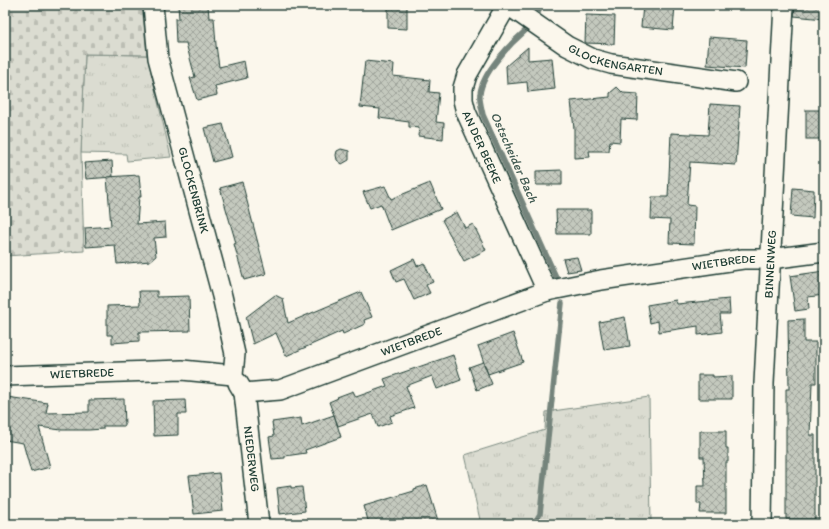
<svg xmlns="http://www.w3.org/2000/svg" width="829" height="529" viewBox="0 0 829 529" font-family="Itim,sans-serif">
<defs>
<pattern id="grass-tufts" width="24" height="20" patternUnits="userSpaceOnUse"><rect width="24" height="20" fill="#dbdcd1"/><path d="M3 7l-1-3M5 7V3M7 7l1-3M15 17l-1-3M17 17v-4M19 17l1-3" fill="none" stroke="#bcbeb4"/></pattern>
<pattern id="cemetery-stones" width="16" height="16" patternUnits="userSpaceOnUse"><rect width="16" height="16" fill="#dbdcd1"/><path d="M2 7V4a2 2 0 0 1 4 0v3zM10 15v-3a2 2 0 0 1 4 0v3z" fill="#bcbeb4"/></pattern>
<pattern id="building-cross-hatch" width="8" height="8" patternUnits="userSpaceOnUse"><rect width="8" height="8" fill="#c4c9be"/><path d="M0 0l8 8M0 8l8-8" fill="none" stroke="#9fa49b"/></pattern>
</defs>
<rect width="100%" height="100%" fill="#fbf7ec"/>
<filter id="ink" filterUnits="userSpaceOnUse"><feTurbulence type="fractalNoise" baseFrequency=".025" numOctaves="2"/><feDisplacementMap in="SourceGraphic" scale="8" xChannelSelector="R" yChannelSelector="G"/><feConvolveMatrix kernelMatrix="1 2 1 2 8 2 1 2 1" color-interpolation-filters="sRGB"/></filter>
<g filter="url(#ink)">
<g fill="url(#grass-tufts)" stroke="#7d8c82">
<polygon points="85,54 147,55 171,157 127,161 126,154 81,153"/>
<polygon points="649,397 651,524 481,524 465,455 545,430 546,412"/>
</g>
<polygon fill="url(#cemetery-stones)" stroke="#7d8c82" points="5,5 142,5 147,55 85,54 81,153 84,251 5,256"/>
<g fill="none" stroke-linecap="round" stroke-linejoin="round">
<g stroke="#74847b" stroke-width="5.5">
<polyline points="538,13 541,5"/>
<path d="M525,31C510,44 482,73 480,94C479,100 482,109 483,115L556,277"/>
<polyline points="534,524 540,514 562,303"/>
</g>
</g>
<g fill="url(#building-cross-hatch)" stroke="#1f3d34">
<polygon points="178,5 208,5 209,18 214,18 216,45 219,67 244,61 247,78 215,86 217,95 197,100 190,78 195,77 186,43 176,43 175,19 179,19"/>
<polygon points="388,5 407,5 407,29 388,28"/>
<polygon points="643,5 675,5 673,30 641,27"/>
<polygon points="795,5 824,5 824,19 794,16"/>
<polygon points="586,15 615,16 614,44 585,43"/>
<polygon points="709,37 747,40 745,68 707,65"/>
<polygon points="528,47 528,60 552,58 555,89 528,92 527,82 507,84 506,66"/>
<polygon points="365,61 394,64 393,76 430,80 429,92 439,93 436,122 444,123 443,139 418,136 419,128 409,127 409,122 379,118 380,109 360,107"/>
<polygon points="617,87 623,93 638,94 637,120 621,119 620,142 610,141 609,151 589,151 590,157 574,158 574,129 571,101 610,97 610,93"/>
<polygon points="710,104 740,106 736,165 690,162 687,205 695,206 694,244 669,243 670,220 651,219 652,197 668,197 671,133 708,135"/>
<rect x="806" y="110" width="18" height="29"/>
<polygon points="223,124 232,157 213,162 204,128"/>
<polygon points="341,149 349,151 349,160 342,164 337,160 336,155 337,151"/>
<polygon points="112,161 113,177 86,179 84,163"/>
<polygon points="562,170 562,185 536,185 536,171"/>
<polygon points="139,175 141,197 139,197 137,224 165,222 166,237 154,238 156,256 150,261 117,264 115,245 86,247 85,228 111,226 107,177"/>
<polygon points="242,182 266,274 244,280 234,244 236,243 220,188"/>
<polygon points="430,183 441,209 391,230 381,204 370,208 363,192 385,186 391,199"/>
<polygon points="793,188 814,190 813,218 791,216"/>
<polygon points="556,210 591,210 591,234 557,234"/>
<polygon points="457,212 465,228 473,224 486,250 464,261 442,220"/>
<polygon points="577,257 581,270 567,272 563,259"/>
<polygon points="414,259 417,266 424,263 433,282 426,285 430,293 414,300 404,279 396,282 391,270"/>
<polygon points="824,271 824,295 808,297 809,309 795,311 790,276"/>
<polygon points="139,291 157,291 157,297 189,296 190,331 139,332 139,341 112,343 112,335 107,335 107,306 140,305"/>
<polygon points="361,292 372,317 364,320 365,324 343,334 342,331 286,356 276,333 253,344 246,317 275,295 283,299 288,323"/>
<polygon points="729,299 730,314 720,314 722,332 698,335 698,326 659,332 658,321 650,323 647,305 676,300 677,304"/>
<polygon points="625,317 630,346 604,350 599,322"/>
<polygon points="804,319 804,342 816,342 816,383 812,383 810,435 815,435 815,519 786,519 786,389 789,389 788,320"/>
<polygon points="513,333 523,362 488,374 478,346"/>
<polygon points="453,355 461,380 437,389 432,376 406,386 414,408 390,416 392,422 378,427 373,414 338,426 329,402 338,398 337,397 353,391 356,397 387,386 384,379"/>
<polygon points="483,362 492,384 477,390 469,367"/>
<polygon points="698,375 713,375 713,377 732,376 732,399 698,399"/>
<polygon points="7,397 48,403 46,413 89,412 89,400 124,399 125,426 103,426 103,429 89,430 61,430 39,427 50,467 31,472 23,443 5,440 5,412"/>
<polygon points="185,400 186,414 178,414 178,435 154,436 153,401"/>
<polygon points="334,415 341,437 305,450 306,453 285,456 285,458 272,459 269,437 274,436 272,422 301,418 302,426"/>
<polygon points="700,431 726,431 726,448 728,448 728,462 726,462 726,513 700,513 701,504 697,504 697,486 705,486 704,457 700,457"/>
<polygon points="219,473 223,511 194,514 189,476"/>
<polygon points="427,485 439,524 369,524 364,506 414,491 414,489"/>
<polygon points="291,486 291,488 302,487 305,511 280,514 277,488"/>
</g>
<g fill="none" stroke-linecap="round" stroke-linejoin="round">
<defs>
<g id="street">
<path id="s1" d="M153,5L158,58L222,296L235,354L233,375"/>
<path id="s2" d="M507,5L467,75L463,88V100L466,112L547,291"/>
<path id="s3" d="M508,5L567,46L593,59L611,64L736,82"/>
<path id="s4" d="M5,376L182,370L233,375"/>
<path id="s5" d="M238,383L244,393L259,524"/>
<path id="s6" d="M244,393L280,390L547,291L601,280L743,259H770L824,252"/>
<path id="s7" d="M762,524L764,383L784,5"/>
</g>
</defs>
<use href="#street" stroke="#1f3d34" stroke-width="22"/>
<use href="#street" stroke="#fbf7ec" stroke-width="19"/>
</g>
</g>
<g text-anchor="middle" stroke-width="3.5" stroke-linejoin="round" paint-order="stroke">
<g font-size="12" fill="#1f3d34" stroke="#fbf7ec">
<text dy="4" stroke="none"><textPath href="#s3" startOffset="123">GLOCKENGARTEN</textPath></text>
<text dy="4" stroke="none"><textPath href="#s2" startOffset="157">AN DER BEEKE</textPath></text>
<text dy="4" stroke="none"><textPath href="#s1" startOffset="190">GLOCKENBRINK</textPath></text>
<text dy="4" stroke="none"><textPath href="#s6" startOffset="500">WIETBREDE</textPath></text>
<text dy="4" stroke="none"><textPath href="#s7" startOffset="260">BINNENWEG</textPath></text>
<text dy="4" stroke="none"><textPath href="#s6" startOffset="176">WIETBREDE</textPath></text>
<text dy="4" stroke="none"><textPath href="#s4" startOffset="77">WIETBREDE</textPath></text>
<text dy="4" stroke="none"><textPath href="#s5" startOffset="78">NIEDERWEG</textPath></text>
</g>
<g font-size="13" font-style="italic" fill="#425b52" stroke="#fbf7ec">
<text transform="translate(515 157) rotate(66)" y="5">Ostscheider Bach</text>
</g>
</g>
<rect width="829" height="529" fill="none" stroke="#fbf7ec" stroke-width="20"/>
<rect x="10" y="10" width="809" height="509" fill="none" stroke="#1f3d34" stroke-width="1.5" filter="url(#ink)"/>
</svg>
